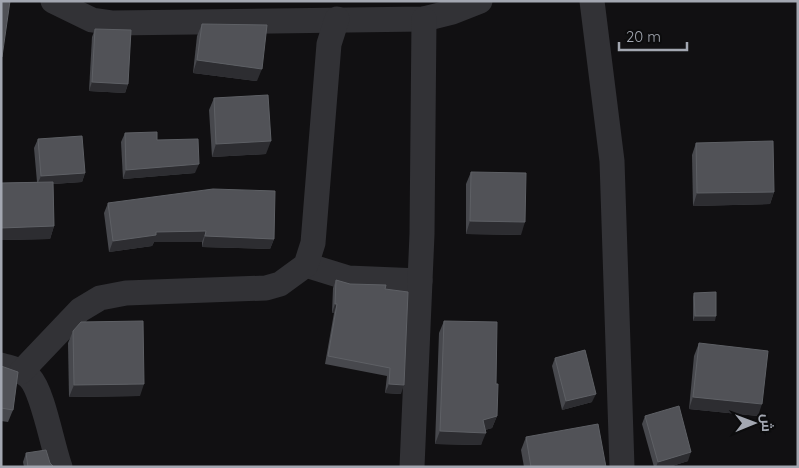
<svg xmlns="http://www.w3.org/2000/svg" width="799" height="468" viewBox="0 0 799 468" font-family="Quicksand,Cairo,sans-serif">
<rect width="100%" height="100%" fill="#111012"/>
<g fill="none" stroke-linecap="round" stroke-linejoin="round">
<g stroke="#323236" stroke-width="25">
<polyline points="53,1 92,20 113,23 424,19 452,12 480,1"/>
<polyline points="592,1 612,161 622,467"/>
<polyline points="306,265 348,278 420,281"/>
<path d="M1,365C10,368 23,370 30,378C43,392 52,445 60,467"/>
<polyline points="21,372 80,310 100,298 126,293 266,288 280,284 306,265 313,243 329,44 337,19"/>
<polyline points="412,467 422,234 424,19"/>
</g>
</g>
<g fill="#47484d">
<polygon points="202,24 257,81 193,73 197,36"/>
<polygon points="95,29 128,84 125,93 89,91 92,37"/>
<polygon points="214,98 266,154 212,157 209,110"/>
<polygon points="125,133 157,140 195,173 123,179 121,142"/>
<polygon points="38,139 85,173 82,182 53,184 54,226 50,239 1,240 1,183 37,182 34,148"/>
<polygon points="696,143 774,192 770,204 693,206 692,155"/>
<polygon points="471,172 521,235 466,234 466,184"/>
<polygon points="108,203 274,239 270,249 202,247 202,242 154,242 152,246 109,252 104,213"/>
<polygon points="336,280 350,284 385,289 401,394 385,393 387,376 325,364 334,313 332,313 333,288"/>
<polygon points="694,293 715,321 693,321 693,297"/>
<polygon points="444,321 496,384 497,416 492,428 485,430 481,445 435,444 439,333"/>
<polygon points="73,331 140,396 69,397 68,343"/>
<polygon points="699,343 758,416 689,409 694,356"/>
<polygon points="555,358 592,402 562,410 552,366"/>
<polygon points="1,366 13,410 8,422 1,421"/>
<polygon points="645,416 688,461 669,467 654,467 642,424"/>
<polygon points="526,437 606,467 524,467 521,450"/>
<polygon points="26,453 50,463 54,467 24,467 23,462"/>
</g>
<g fill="#2d2d31">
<polygon points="197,60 262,69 257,81 193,73"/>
<polygon points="92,82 128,84 125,93 89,91"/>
<polygon points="271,141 266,154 212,157 216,144"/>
<polygon points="199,164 195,173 123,179 126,170"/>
<polygon points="85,173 82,182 37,185 41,176"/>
<polygon points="774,192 770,204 693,206 697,193"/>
<polygon points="470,221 525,222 521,235 466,234"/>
<polygon points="54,226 50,239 1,240 1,228"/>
<polygon points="206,231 202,242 154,242 152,246 109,252 113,241 156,232"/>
<polygon points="205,236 274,239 270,249 202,247"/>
<polygon points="335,304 337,304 334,313 332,313"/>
<polygon points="695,316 716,316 715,321 693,321"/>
<polygon points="144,384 140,396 69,397 74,385"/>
<polygon points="389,384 404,385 401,394 385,393"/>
<polygon points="596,394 592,402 562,410 566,401"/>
<polygon points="693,397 762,404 758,416 689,409"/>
<polygon points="497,416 492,428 478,432 483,420"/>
<polygon points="440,431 486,433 481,445 435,444"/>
<polygon points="691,452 688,461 669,467 656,467 658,462"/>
</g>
<g fill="#515257" stroke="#5e6065">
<polygon points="1,1 10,1 2,57 1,57"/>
<polygon points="202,24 267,25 262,69 197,60"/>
<polygon points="95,29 131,30 128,84 92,82"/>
<polygon points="268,95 271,141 216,144 214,98"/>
<polygon points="157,132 157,140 198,139 199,164 126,170 125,133"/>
<polygon points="82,136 85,173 41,176 38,139"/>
<polygon points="773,141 774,192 697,193 696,143"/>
<polygon points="471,172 526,173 525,222 470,221"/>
<polygon points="53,182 54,226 1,228 1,183"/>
<polygon points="213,189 275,191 274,239 205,236 206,231 156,232 156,235 113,241 108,203"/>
<polygon points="336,280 350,284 386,285 385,289 408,292 404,385 389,384 390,368 328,356 337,304 335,304"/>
<polygon points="716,292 716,316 695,316 694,293"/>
<polygon points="143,321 144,384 74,385 73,331 81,322"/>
<polygon points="444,321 497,322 496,384 498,384 497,416 483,420 486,433 440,431"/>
<polygon points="699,343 768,351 762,404 693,397"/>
<polygon points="585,350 596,394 566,401 555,358"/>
<polygon points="1,366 18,372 13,410 1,408"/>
<polygon points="679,406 691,452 658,462 645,416"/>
<polygon points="598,424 606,467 531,467 526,437"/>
<polygon points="46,450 50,463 54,467 28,467 26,453"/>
</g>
<rect width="799" height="468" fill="none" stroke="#a3a7b1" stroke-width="5"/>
<g transform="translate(754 423) rotate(89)" stroke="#0c0c0d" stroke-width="4" paint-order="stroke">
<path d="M0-4L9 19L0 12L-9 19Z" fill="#a3a7b1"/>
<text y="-8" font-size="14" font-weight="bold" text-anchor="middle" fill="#a3a7b1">ش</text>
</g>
<path d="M619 42v8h68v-8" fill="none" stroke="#a3a7b1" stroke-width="2.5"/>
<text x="626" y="42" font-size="15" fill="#a3a7b1" stroke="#0c0c0d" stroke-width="4" paint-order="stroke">20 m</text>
</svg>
